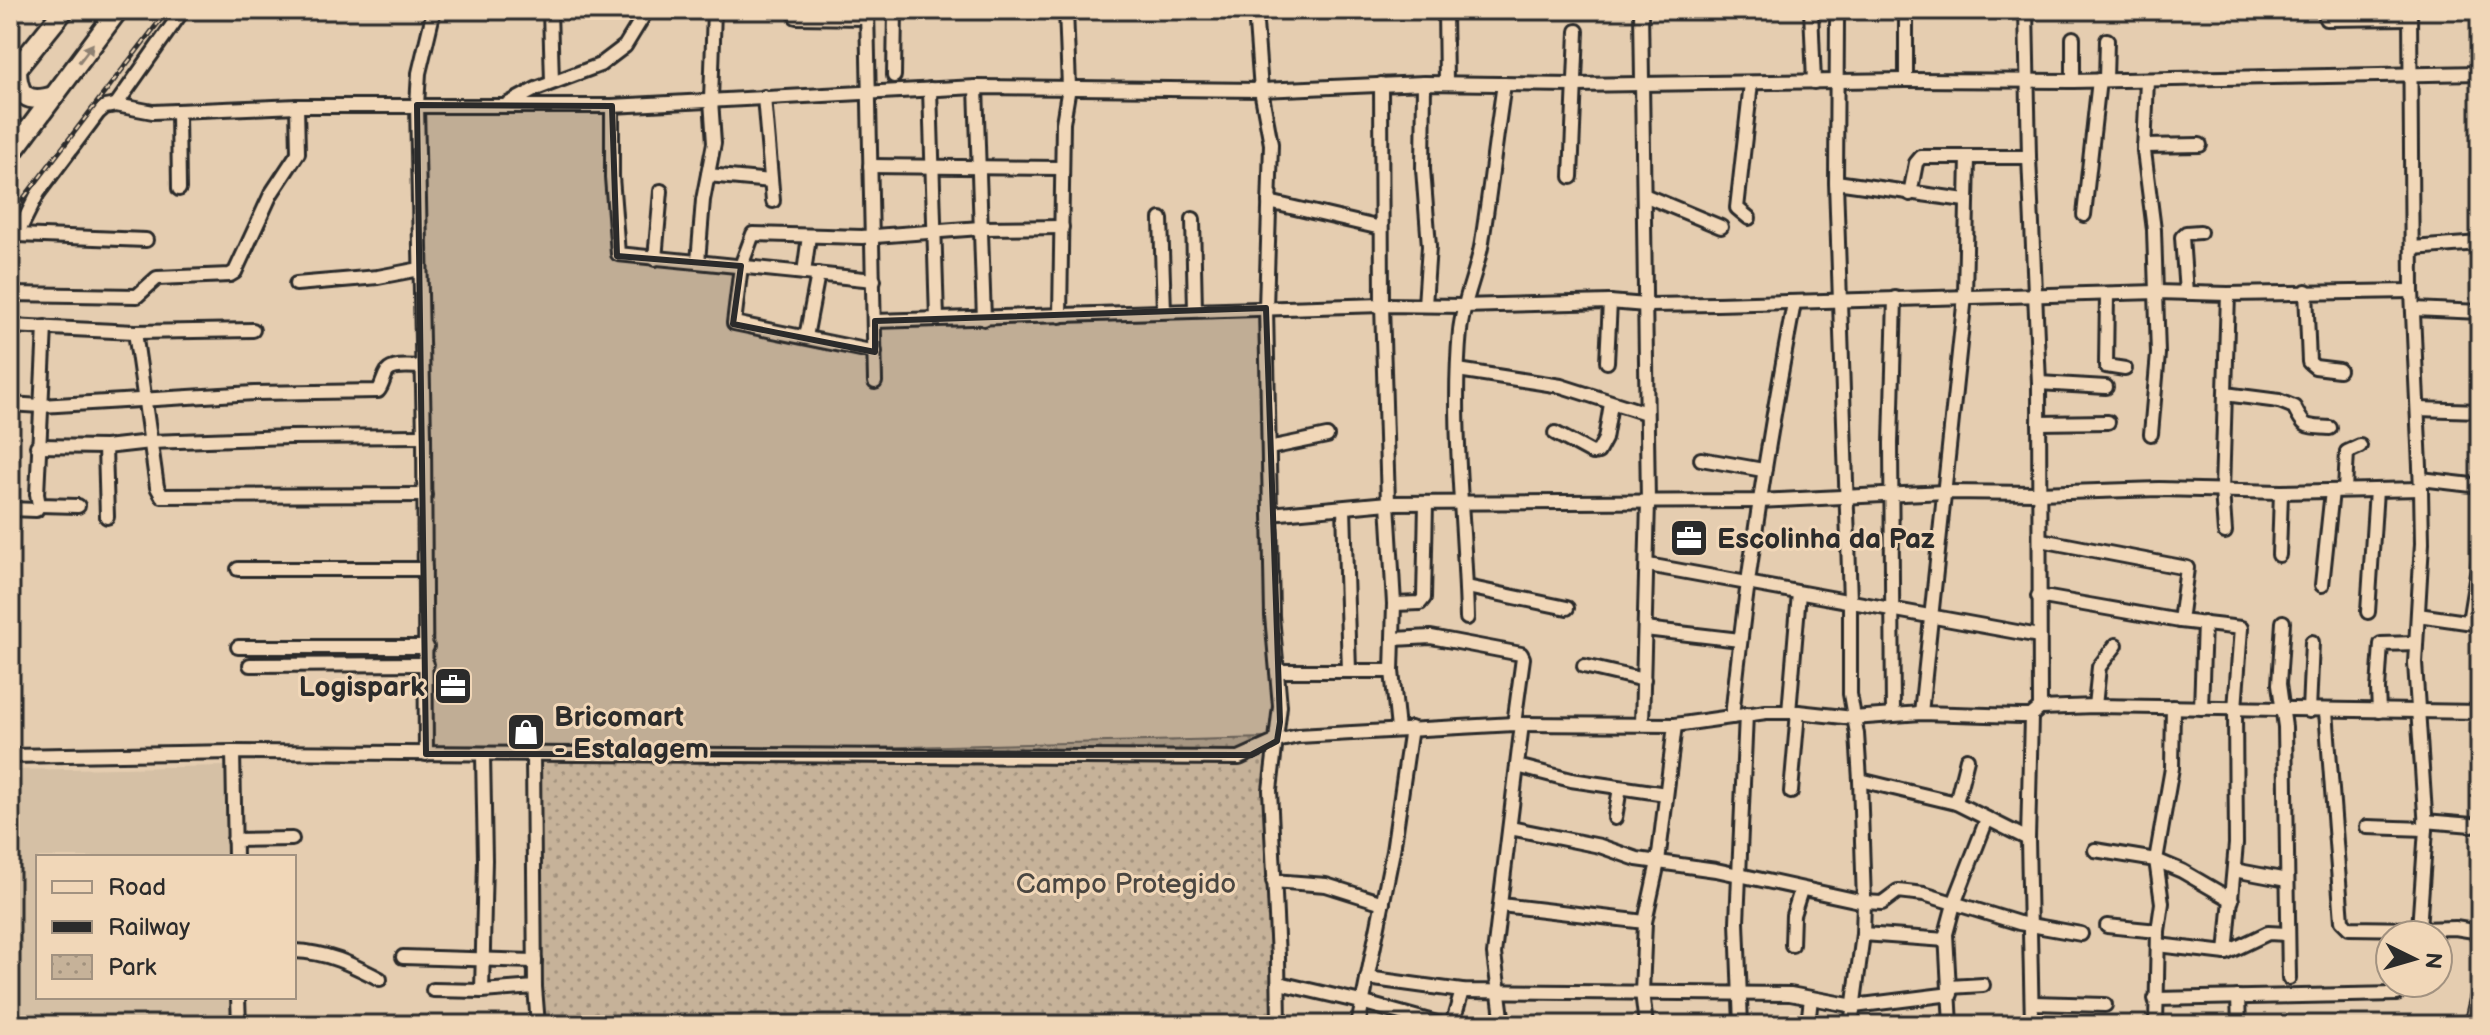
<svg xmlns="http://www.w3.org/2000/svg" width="2490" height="1035" viewBox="0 0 2490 1035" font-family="'Balsamiq Sans',sans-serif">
<defs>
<pattern id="park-dots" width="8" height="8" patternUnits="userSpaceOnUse" patternTransform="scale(2)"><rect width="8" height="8" fill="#c6b299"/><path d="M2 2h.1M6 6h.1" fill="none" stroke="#a1917d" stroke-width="1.8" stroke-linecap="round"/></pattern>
</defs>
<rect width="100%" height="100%" fill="#e5cdb0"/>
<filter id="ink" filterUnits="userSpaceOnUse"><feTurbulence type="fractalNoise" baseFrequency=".0125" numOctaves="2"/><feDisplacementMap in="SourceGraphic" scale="16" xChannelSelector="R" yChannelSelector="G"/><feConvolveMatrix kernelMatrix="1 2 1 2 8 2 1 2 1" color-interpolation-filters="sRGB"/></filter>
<g filter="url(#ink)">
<polygon fill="#d5c0a5" points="226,766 230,857 38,857 38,997 237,997 239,1025 10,1025 10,770"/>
<polygon fill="url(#park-dots)" stroke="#786e62" stroke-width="2" points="1267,738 1272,1025 536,1025 538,756"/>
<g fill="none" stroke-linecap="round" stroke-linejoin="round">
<defs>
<g id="minor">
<polyline points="550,10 552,82"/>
<polyline points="867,10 875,382"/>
<polyline points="1255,10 1261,90 1271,144 1266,308 1272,616 1280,706 1270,790 1278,958 1279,1025"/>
<polyline points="1445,10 1446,83"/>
<polyline points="1641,10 1648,502 1642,724"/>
<polyline points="1811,10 1814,82"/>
<polyline points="2026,10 2029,157 2039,383 2040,708"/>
<polyline points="796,17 867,18"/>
<polyline points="2326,19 2410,18"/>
<polyline points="1837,20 1836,182 1850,601 1850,694 1857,734 1860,780 1864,902 1863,934 1851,1025"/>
<polyline points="894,76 895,10"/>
<polyline points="1906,80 1906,10"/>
<polyline points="2106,80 2107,40"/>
<polyline points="2147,80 2144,151 2154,230 2158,354 2151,434"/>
<polyline points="2073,81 2073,38"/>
<polyline points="1424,83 1423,169 1429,246 1425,305"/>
<polyline points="1381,84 1382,305 1388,503 1394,604 1392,671 1398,729"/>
<polyline points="976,87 984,319"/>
<polyline points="930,89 937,319"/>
<polyline points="764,97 773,201"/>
<polyline points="116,105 183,10"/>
<polyline points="506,105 536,89 600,65 625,46 647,10"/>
<polyline points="612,106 612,177 618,254 874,280"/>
<polyline points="178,112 179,189"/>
<polyline points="2144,146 2200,145"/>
<polyline points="870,166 1061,168"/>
<polyline points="708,175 771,181"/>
<polyline points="1571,177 1577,31"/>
<polyline points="1836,182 1965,200"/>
<polyline points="1910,194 1916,163 1921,157 2029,157"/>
<polyline points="1644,195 1721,227"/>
<polyline points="1269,202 1381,228"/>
<polyline points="2084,215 2099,80"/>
<polyline points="1749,218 1737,208 1751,83"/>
<polyline points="1161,219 1164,311"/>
<polyline points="1193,219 1195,310"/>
<polyline points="17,235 146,240"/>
<polyline points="10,240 17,235 38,193 98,113 105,107 116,105 153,112 297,106 612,106 976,87 1261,90 1424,83 1574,85 1906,80 2073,81 2480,73"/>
<polyline points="2412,248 2480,243"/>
<polyline points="655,259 661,191"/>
<polyline points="698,262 703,200 714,143 711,100 714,10"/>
<polyline points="804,273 809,236"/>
<polyline points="296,284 378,277 420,269"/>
<polyline points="2306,291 2309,362 2315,367 2339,370"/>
<polyline points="2186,293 2182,237 2186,233 2200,232"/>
<polyline points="10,294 137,296 157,278 230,275 235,272 271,194 298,153 297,106"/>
<polyline points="2107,294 2106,366 2125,369"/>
<polyline points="2414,309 2480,312"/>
<polyline points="1060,316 1063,123 1069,87 1066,10"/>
<polyline points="875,321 1382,305 1463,306 1610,302 1646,305 1717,304 2157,292 2228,294 2412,291"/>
<polyline points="10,326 135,332 253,330"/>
<polyline points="45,327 37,494 39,505 78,506"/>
<polyline points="135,332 157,487 162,496 425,495"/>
<polyline points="806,337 818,274"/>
<polyline points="875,352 734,323 741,266 753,234 862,237 980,228 1062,227"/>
<polyline points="1607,362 1610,302"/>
<polyline points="1458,370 1561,386 1646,413"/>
<polyline points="2039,383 2106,387"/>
<path d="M2225,394L2279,401L2294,407C2305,429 2305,426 2330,428"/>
<path d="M10,404L41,406L254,393L378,391C383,385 383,378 387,372C393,364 413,367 422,367"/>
<polyline points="2418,409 2480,411"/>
<polyline points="2039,423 2108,422"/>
<polyline points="1555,433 1592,453 1598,452 1605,439 1611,404"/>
<polyline points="37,446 105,447 150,442 290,437 424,436"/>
<polyline points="105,447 107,517"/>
<polyline points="1269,448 1327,436"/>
<polyline points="1701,459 1763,470"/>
<polyline points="2421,479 2480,486"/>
<polyline points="2345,490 2347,452 2360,446"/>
<polyline points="1344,508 1349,671"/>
<polyline points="10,509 36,510 39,505"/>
<polyline points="1270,514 1388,503 1758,501 1945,492 2038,493 2159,489 2281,492 2421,489"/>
<polyline points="2225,532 2222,490 2228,294"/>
<polyline points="2041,540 2187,568 2180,621"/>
<polyline points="2279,555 2281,492"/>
<polyline points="1648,565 2039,636"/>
<polyline points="238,569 425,569"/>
<polyline points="2322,585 2332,491"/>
<polyline points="1467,587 1567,608"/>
<polyline points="2038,596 2180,621 2241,628 2235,709 2236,844 2226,953 2158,945"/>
<polyline points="1394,604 1420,603 1424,598 1426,503"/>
<polyline points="2368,612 2376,490"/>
<polyline points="2418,615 2480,624"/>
<path d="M1467,618C1465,523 1451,426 1460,331C1463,300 1477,273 1482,242C1490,190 1496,137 1504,84"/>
<polyline points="2283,622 2279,684 2285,727 2289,978"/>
<polyline points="2469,622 2480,554"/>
<polyline points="1645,629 1740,640"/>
<polyline points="1394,639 1431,637 1521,654 1523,658 1514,724"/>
<polyline points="238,647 427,647"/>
<polyline points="250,665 427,664"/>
<polyline points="1584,666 1644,680"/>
<polyline points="1277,671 1392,671"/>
<polyline points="2095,706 2099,667 2116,645"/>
<polyline points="2201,708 2204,623"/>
<polyline points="2309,711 2312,642"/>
<polyline points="2326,711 2342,921 2349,928 2419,929 2426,829 2415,663 2422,543 2421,489 2412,291 2410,10"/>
<polyline points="2379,711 2378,689 2381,644 2416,643"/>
<polyline points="1789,712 1799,593"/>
<polyline points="1921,713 1965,296 1968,157"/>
<polyline points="1893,714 1891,443 1895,298"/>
<polyline points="2031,716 2028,839 2032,1025"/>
<path d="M1732,717C1746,578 1768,440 1794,303"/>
<polyline points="233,752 235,857"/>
<polyline points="426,754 424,436 417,105 419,73 434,10"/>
<polyline points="483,755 485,860 482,991 535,987"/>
<polyline points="533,755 535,987 538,1025"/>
<polyline points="10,756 233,752 1239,758 1277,741 1298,736 1514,724 1675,725 1766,712 1798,712 1853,718 1921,713 2020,716 2031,716 2040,708 2095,706 2480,712"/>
<polyline points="1517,766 1571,780 1666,794"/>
<polyline points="1860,780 1956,803 2028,839"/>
<polyline points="1791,792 1798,712"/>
<polyline points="1956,803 1967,759"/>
<polyline points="1615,818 1620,788"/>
<polyline points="2425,821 2472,825"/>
<polyline points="2367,827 2426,829"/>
<polyline points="1510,828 1600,846 1637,859 1716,870 1864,902 1882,903 1898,891 1924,894 2019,923 2081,934"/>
<polyline points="234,840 292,839"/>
<polyline points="2095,850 2156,860 2182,871 2232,900"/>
<polyline points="2234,870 2287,880"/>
<polyline points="1273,881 1326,885 1383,903"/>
<polyline points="1501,905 1645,922"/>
<polyline points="2107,926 2158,931"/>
<polyline points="2419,929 2455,928 2480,932"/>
<polyline points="1863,934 1946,940"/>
<polyline points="1792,945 1793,915 1801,890"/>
<path d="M294,951C327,952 351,964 380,979"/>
<polyline points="2226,953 2268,933 2287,934"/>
<polyline points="403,957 535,961"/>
<polyline points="1367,978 1462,991 1790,994 1854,1006 1951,994"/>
<polyline points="1279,983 1361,1002 1444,1025"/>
<polyline points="1950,987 1983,985"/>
<polyline points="433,990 482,991"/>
<polyline points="238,997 239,1025"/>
<polyline points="2238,997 2239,1025"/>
<polyline points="2155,999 2397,994"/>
<polyline points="2032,1003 2105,1005"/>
<polyline points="1358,1025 1393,851 1411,728"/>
<polyline points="1452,1025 1462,991"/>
<polyline points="1503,1025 1494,954 1522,724"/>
<polyline points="1646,1025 1642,992 1645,922 1658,862 1675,725"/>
<polyline points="1741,1025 1737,922 1746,714"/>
<polyline points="1808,1025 1811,998"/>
<polyline points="1951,1025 1946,934 1954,904 1987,819"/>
<polyline points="2156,1025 2158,931 2162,903 2156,860 2172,768 2173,707"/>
<polyline points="2471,1025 2480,986"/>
</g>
<g id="highway">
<path d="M17,68C17,96 27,104 54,96"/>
<polyline points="10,77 64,10"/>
<polyline points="10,122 14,131 10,145"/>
<polyline points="10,155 118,10"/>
</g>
</defs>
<use href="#minor" stroke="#2b2b2b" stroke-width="18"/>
<use href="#highway" stroke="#2b2b2b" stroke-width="24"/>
<use href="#minor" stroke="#f1d7b8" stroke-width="12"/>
<use href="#highway" stroke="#f1d7b8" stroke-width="18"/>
<defs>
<polyline id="rail" points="10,216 168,10"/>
</defs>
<use href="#rail" stroke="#2b2b2b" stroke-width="5"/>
<use href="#rail" stroke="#f1d7b8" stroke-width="2" stroke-dasharray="6" stroke-linecap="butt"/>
</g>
<defs><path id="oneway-solid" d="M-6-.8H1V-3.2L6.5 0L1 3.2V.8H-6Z" transform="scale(2)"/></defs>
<use fill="#8e8172" href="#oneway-solid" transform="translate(86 53) rotate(-53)"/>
</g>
<path fill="#2b2b2b" fill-opacity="0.2" stroke="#2b2b2b" stroke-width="6" stroke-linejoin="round" d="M417,105L612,106L617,256L741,266L733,324L875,352V321L1266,308L1280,722L1277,741L1251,755L426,754Z"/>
<defs>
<symbol id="office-square" viewBox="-11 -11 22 22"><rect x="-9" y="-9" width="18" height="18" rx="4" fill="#2b2b2b" stroke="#f1d7b8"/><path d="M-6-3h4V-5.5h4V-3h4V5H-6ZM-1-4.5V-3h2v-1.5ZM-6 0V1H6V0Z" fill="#fff"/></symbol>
<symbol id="shop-square" viewBox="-11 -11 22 22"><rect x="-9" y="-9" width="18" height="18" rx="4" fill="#2b2b2b" stroke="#f1d7b8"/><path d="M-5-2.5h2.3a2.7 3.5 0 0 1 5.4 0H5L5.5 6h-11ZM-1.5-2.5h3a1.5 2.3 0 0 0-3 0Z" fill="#fff"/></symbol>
</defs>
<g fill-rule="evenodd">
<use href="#office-square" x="1667" y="516" width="44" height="44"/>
<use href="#office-square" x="431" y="664" width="44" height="44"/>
<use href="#shop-square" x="504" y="710" width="44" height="44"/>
</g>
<g text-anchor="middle" stroke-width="6" stroke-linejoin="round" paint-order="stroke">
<g font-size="28" font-weight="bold" fill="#2b2b2b" stroke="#f1d7b8" text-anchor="start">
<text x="1717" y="548">Escolinha da Paz</text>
<text x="425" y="696" text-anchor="end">Logispark</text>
<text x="554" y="726">Bricomart<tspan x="554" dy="32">- Estalagem</tspan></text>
</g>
<g font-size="28" fill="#4a4641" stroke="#f1d7b8">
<text x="1126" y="893">Campo Protegido</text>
</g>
</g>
<rect width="2490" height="1035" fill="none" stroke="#f1d7b8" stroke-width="40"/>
<rect x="20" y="20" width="2450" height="995" fill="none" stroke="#2b2b2b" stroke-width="3" filter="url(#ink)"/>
<rect x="36" y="855" width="260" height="144" fill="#f1d7b8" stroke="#a29280" stroke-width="2"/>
<rect x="52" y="881" width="40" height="12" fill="#f1d7b8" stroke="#a29280" stroke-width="2"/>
<text x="108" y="895" font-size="24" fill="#2b2b2b">Road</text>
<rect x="52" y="921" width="40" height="12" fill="#2b2b2b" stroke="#a29280" stroke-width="2"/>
<text x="108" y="935" font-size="24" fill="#2b2b2b">Railway</text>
<rect x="52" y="955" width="40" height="24" fill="url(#park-dots)" stroke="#a29280" stroke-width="2"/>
<text x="108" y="975" font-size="24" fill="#2b2b2b">Park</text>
<g transform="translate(2414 959) rotate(95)"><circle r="38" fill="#f1d7b8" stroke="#a29280" stroke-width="2"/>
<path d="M0-6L14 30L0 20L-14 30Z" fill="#2b2b2b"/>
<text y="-12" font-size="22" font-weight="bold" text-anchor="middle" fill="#2b2b2b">N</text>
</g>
</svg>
